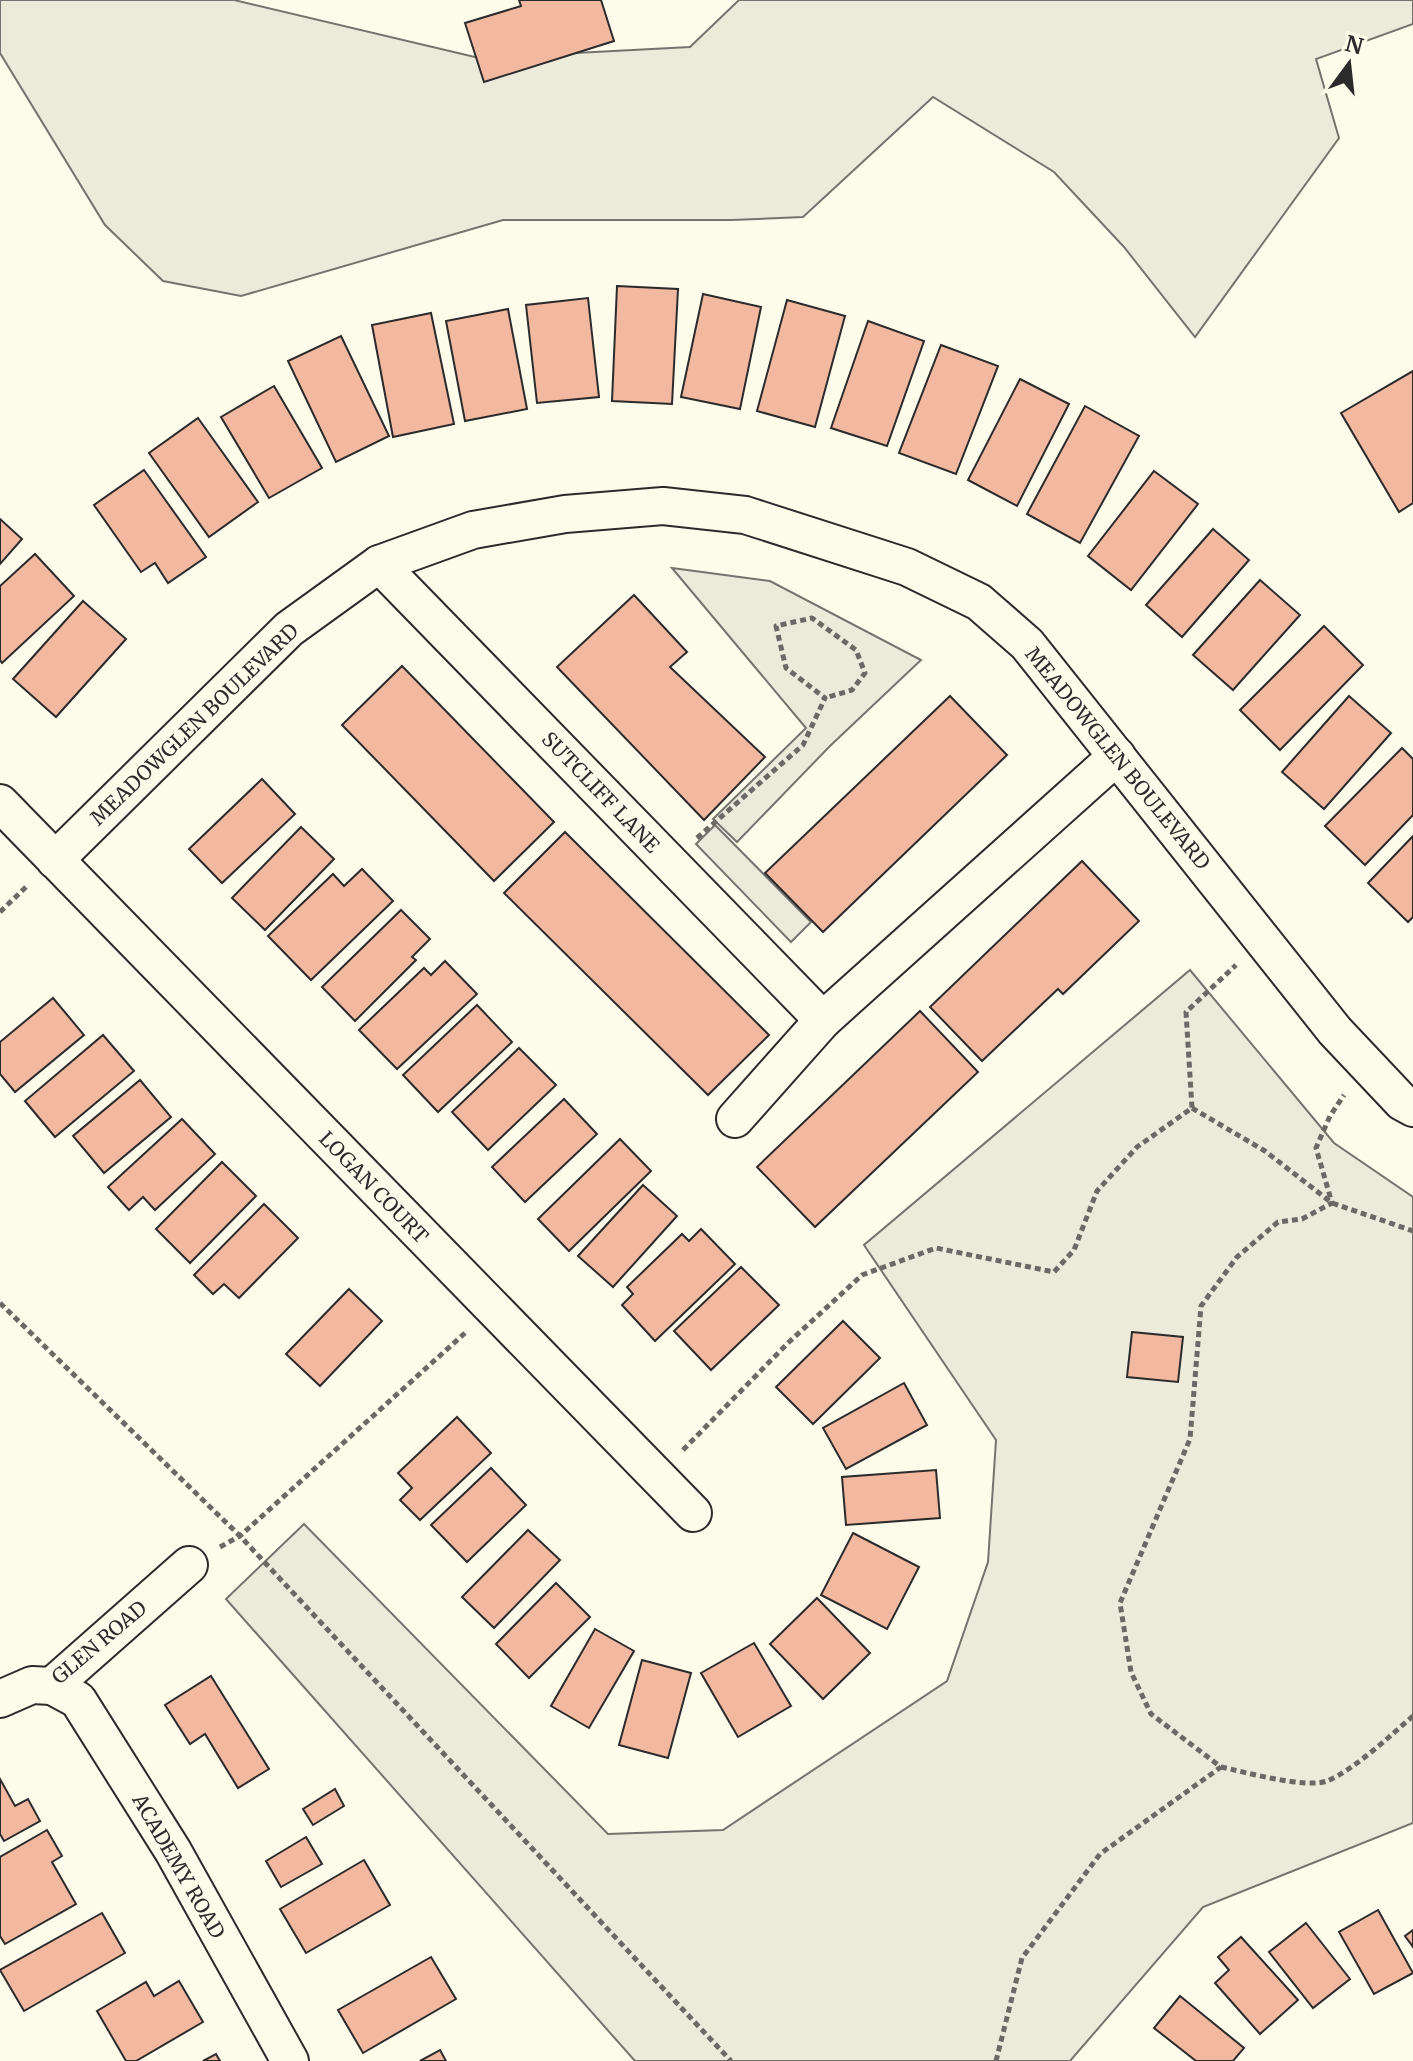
<svg xmlns="http://www.w3.org/2000/svg" width="1413" height="2061" viewBox="0 0 1413 2061" font-family="Merriweather,serif">
<style>
.green{fill:#ecebdb;stroke:#74746e;stroke-width:2}
.parking{fill:#eceadb;stroke:#74746e;stroke-width:2}
.building{fill:#f2b8a0;stroke:#2b2b2b;stroke-width:2}
.lines{fill:none;stroke-linecap:round;stroke-linejoin:round}
.minor-casing{stroke:#2b2b2b;stroke-width:40}
.path{stroke:#6a6964;stroke-width:5;stroke-dasharray:6 4;stroke-linecap:butt}
.minor{stroke:#fdfbea;stroke-width:36}
.labels{text-anchor:middle;dominant-baseline:central;stroke-width:6;stroke-linejoin:round;paint-order:stroke}
.street-label{font-size:20px;fill:#2b2b2b;stroke:#fdfbea}
</style>
<rect width="100%" height="100%" fill="#fdfbea"/>
<g class="green">
<path d="M0,0H234L479,58L690,47L739,0H1413V24L1316,59L1339,138L1195,337L1124,247L1054,172L933,97L803,217L732,220H503L241,296L163,281L105,225L0,53Z"/>
<path d="M672,568L770,581L921,660L830,746L737,842L713,819L806,728Z"/>
<path d="M1190,970L1334,1143L1413,1197V1823L1203,1907L1070,2061H635L226,1599L304,1524L608,1834L723,1830L947,1681L988,1562L996,1440L864,1245Z"/>
</g>
<path class="parking" d="M715,825L811,922L791,942L696,844Z"/>
<g class="building">
<path d="M519,0H601L614,41L484,82L465,23L521,6Z"/>
<path d="M617,286L678,289L672,404L612,401Z"/>
<path d="M703,294L761,307L740,409L681,397Z"/>
<path d="M588,298L599,397L537,403L526,305Z"/>
<path d="M787,300L845,316L815,427L757,411Z"/>
<path d="M508,309L527,409L465,421L446,321Z"/>
<path d="M431,313L454,424L393,437L372,325Z"/>
<path d="M868,321L924,341L887,446L831,428Z"/>
<path d="M341,336L389,436L336,462L288,361Z"/>
<path d="M941,345L998,366L956,474L899,453Z"/>
<path d="M1413,371V503L1399,512L1341,413Z"/>
<path d="M1020,379L1069,404L1017,506L968,480Z"/>
<path d="M274,386L322,468L269,498L221,417Z"/>
<path d="M1085,406L1139,436L1080,543L1027,514Z"/>
<path d="M198,418L258,502L209,537L149,453Z"/>
<path d="M144,470L206,557L168,583L155,563L141,572L94,505Z"/>
<path d="M1154,471L1198,504L1131,590L1088,556Z"/>
<path d="M0,519L22,539L0,564Z"/>
<path d="M1213,529L1249,560L1182,637L1146,605Z"/>
<path d="M35,554L74,596L2,663L0,660V586Z"/>
<path d="M1260,580L1300,615L1233,690L1193,655Z"/>
<path d="M634,595L687,652L670,667L765,757L704,820L557,667Z"/>
<path d="M83,601L126,639L56,717L13,679Z"/>
<path d="M1324,626L1363,665L1280,750L1240,710Z"/>
<path d="M402,666L554,822L494,881L342,725Z"/>
<path d="M950,696L1007,755L823,932L765,873Z"/>
<path d="M1349,696L1391,733L1324,809L1282,772Z"/>
<path d="M1402,748L1413,759V815L1365,865L1325,826Z"/>
<path d="M262,779L295,814L222,883L189,849Z"/>
<path d="M301,827L334,859L265,930L232,898Z"/>
<path d="M565,832L769,1035L708,1095L504,893Z"/>
<path d="M1413,836V917L1408,922L1368,883Z"/>
<path d="M1082,861L1139,921L1063,994L1058,989L982,1061L930,1007Z"/>
<path d="M362,869L393,901L311,980L268,936L333,874L344,886Z"/>
<path d="M401,910L430,939L412,957L416,960L355,1021L322,987Z"/>
<path d="M445,961L477,994L397,1069L359,1030L424,968L431,975Z"/>
<path d="M53,998L84,1035L15,1092L0,1074V1042Z"/>
<path d="M477,1005L512,1042L438,1112L403,1075Z"/>
<path d="M920,1011L978,1072L815,1227L757,1167Z"/>
<path d="M103,1035L134,1071L55,1137L25,1101Z"/>
<path d="M519,1048L556,1085L488,1150L452,1112Z"/>
<path d="M140,1080L171,1117L104,1173L73,1136Z"/>
<path d="M564,1099L597,1134L525,1202L492,1167Z"/>
<path d="M182,1119L215,1154L155,1210L143,1197L129,1210L108,1187Z"/>
<path d="M620,1139L651,1171L569,1251L538,1219Z"/>
<path d="M222,1162L256,1196L190,1263L156,1229Z"/>
<path d="M643,1185L677,1216L613,1287L578,1256Z"/>
<path d="M264,1204L298,1238L239,1298L224,1284L213,1294L194,1275Z"/>
<path d="M701,1229L735,1264L655,1341L622,1305L633,1294L627,1287L682,1234L689,1241Z"/>
<path d="M741,1267L779,1305L711,1370L674,1331Z"/>
<path d="M349,1289L382,1321L320,1386L286,1354Z"/>
<path d="M843,1321L880,1358L813,1424L776,1387Z"/>
<path d="M1132,1332L1183,1337L1178,1382L1127,1377Z"/>
<path d="M904,1383L927,1425L846,1469L823,1428Z"/>
<path d="M457,1417L491,1453L420,1520L400,1500L412,1488L398,1473Z"/>
<path d="M491,1468L526,1505L467,1562L431,1525Z"/>
<path d="M936,1470L940,1518L846,1525L842,1477Z"/>
<path d="M528,1530L560,1560L494,1628L462,1597Z"/>
<path d="M853,1533L919,1567L887,1629L821,1595Z"/>
<path d="M556,1583L590,1617L529,1678L496,1644Z"/>
<path d="M817,1598L870,1653L823,1699L770,1644Z"/>
<path d="M595,1629L634,1651L589,1728L551,1706Z"/>
<path d="M754,1643L791,1706L738,1737L701,1673Z"/>
<path d="M642,1660L691,1673L668,1758L619,1745Z"/>
<path d="M211,1676L269,1769L238,1788L205,1734L190,1744L165,1705Z"/>
<path d="M0,1779L15,1806L28,1799L40,1821L4,1841L0,1834Z"/>
<path d="M335,1789L344,1806L313,1825L303,1809Z"/>
<path d="M47,1830L62,1856L52,1862L76,1904L5,1944L0,1936V1857Z"/>
<path d="M306,1837L322,1864L281,1887L266,1861Z"/>
<path d="M364,1860L390,1905L306,1953L280,1909Z"/>
<path d="M1378,1910L1413,1973L1374,1994L1339,1932Z"/>
<path d="M102,1913L125,1953L24,2011L0,1970Z"/>
<path d="M1306,1923L1350,1979L1313,2008L1269,1952Z"/>
<path d="M1413,1930V1947L1405,1936Z"/>
<path d="M1241,1937L1298,2000L1260,2034L1215,1983L1229,1970L1218,1957Z"/>
<path d="M431,1957L456,1999L363,2053L338,2010Z"/>
<path d="M179,1981L203,2022L136,2061H126L97,2011L146,1982L154,1996Z"/>
<path d="M1180,1996L1244,2048L1233,2061H1196L1154,2028Z"/>
<path d="M440,2050L446,2061H420Z"/>
<path d="M216,2054L220,2061H203Z"/>
</g>
<g class="lines">
<g class="minor-casing">
<g id="minor">
<path d="M379,564L823,1020"/>
<path d="M0,803L693,1513"/>
<path d="M55,860L289,629L379,564L473,530L565,514L663,506L745,515L907,567L979,602L1027,644L1335,1031L1402,1102L1413,1108"/>
<path d="M735,1119L823,1020L1117,756"/>
<path d="M52,1686L78,1700L173,1851L290,2061"/>
<path d="M0,1699L32,1685L52,1686L189,1565"/>
</g>
</g>
<g class="path">
<path d="M697,838L803,745L825,698L786,668L776,626L812,618L856,650L865,673L852,690L825,698"/>
<path d="M0,912L28,885"/>
<path d="M1192,1108L1265,1151L1332,1203L1413,1231"/>
<path d="M0,1303L240,1536L731,2061"/>
<path d="M683,1450L789,1342L862,1275L936,1248L1054,1272L1074,1250L1097,1191L1137,1147L1192,1108L1186,1012L1236,965"/>
<path d="M220,1547L240,1536L465,1333"/>
<path d="M1221,1767C1245,1772 1305,1789 1327,1781C1354,1770 1391,1735 1413,1716"/>
<path d="M996,2061L1022,1958L1100,1854L1221,1767L1151,1714L1131,1672L1120,1603L1190,1439L1201,1306L1237,1257L1278,1222L1302,1219L1332,1203L1316,1148L1330,1116L1344,1095"/>
</g>
<use href="#minor" class="minor"/>
</g>
<g class="labels">
<g class="street-label">
<text transform="translate(194 724) rotate(-44)">MEADOWGLEN BOULEVARD</text>
<text transform="translate(1118 758) rotate(51)">MEADOWGLEN BOULEVARD</text>
<text transform="translate(601 792) rotate(46)">SUTCLIFF LANE</text>
<text transform="translate(374 1187) rotate(46)">LOGAN COURT</text>
<text transform="translate(99 1642) rotate(-40)">GLEN ROAD</text>
<text transform="translate(179 1866) rotate(60)">ACADEMY ROAD</text>
</g>
</g>
<g transform="translate(1349 64) rotate(15)" stroke="#fdfbea" stroke-width="6" paint-order="stroke">
<path d="M0-6L14 30L0 20L-14 30Z" fill="#2b2b2b"/>
<text y="-12" font-size="22" font-weight="bold" text-anchor="middle" fill="#2b2b2b">N</text>
</g>
</svg>
